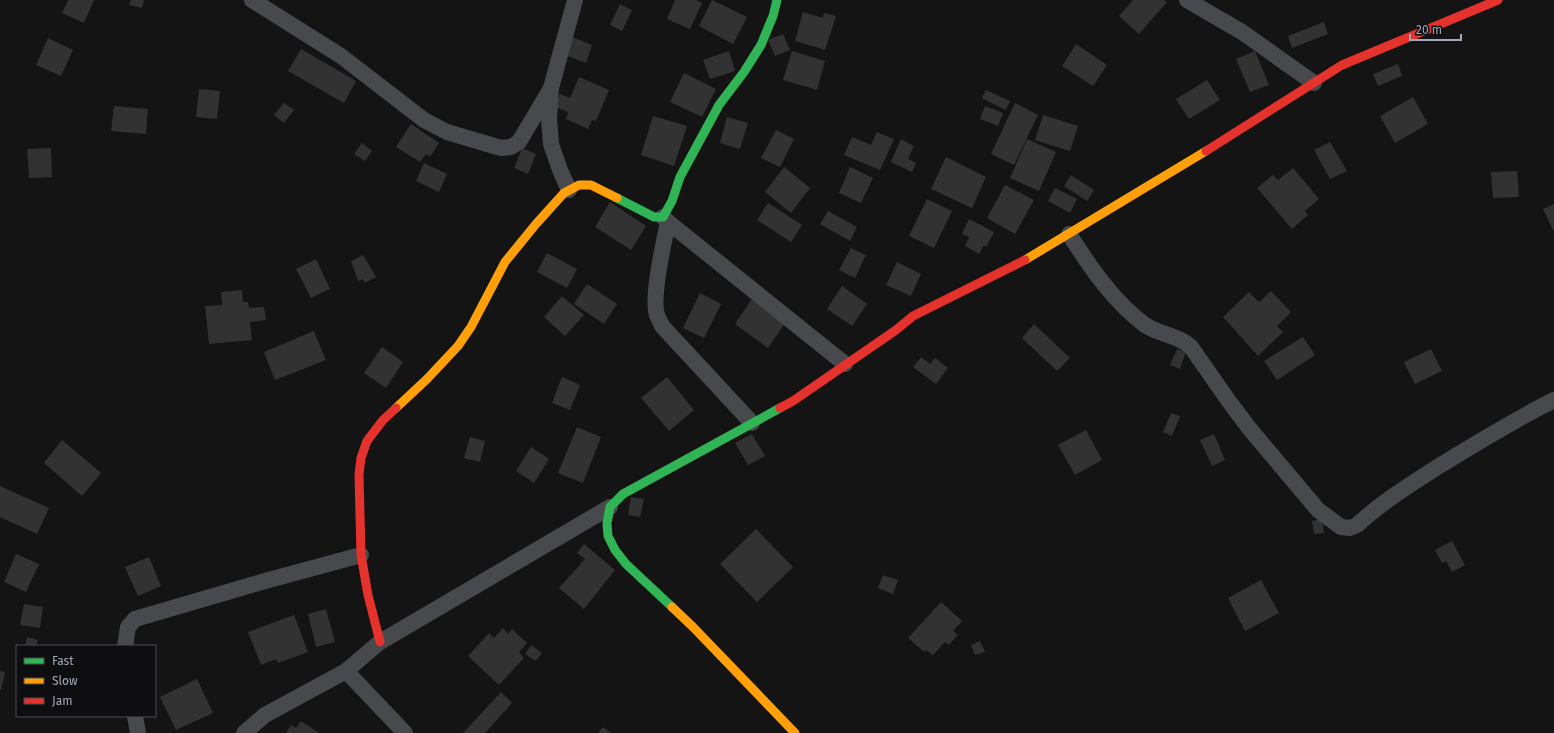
<svg xmlns="http://www.w3.org/2000/svg" width="1554" height="733" viewBox="0 0 1554 733" font-family="'Fira Sans',sans-serif">
<style>
.building{fill:#323233}
.lines{fill:none;stroke-linecap:round;stroke-linejoin:round}
.street{stroke:#48494d;stroke-width:16}
.fast{stroke:#30b455;stroke-width:9}
.slow{stroke:#ff9f0a;stroke-width:9}
.jam{stroke:#e5322d;stroke-width:9}
</style>
<rect width="100%" height="100%" fill="#141414"/>
<g class="building">
<path d="M68,0H94L84,23L62,13Z"/>
<path d="M131,0H144L142,8L129,5Z"/>
<path d="M675,0H696L702,3L690,29L667,19Z"/>
<path d="M712,0L747,17L733,44L699,26Z"/>
<path d="M1133,0H1164L1167,2L1139,34L1119,16Z"/>
<path d="M620,4L632,10L622,31L610,25Z"/>
<path d="M803,12L823,18L824,13L836,16L825,50L795,41Z"/>
<path d="M1324,22L1328,34L1292,48L1288,36Z"/>
<path d="M783,34L790,50L775,56L768,40Z"/>
<path d="M572,37L592,45L586,63L565,55Z"/>
<path d="M48,38L73,50L61,76L36,65Z"/>
<path d="M1076,44L1107,65L1093,86L1062,66Z"/>
<path d="M301,49L356,81L344,103L288,71Z"/>
<path d="M729,51L735,71L710,79L703,60Z"/>
<path d="M792,51L825,61L817,90L783,80Z"/>
<path d="M1255,51L1269,85L1250,92L1236,59Z"/>
<path d="M1398,64L1402,76L1378,86L1373,74Z"/>
<path d="M684,73L716,89L702,117L670,102Z"/>
<path d="M579,77L609,90L596,121L592,120L588,129L566,119L568,112L555,107L560,94L570,98Z"/>
<path d="M1207,80L1220,100L1189,119L1176,99Z"/>
<path d="M199,89L220,91L217,119L196,117Z"/>
<path d="M986,90L1010,101L1006,110L982,98Z"/>
<path d="M1413,97L1428,124L1395,143L1380,116Z"/>
<path d="M284,103L294,110L284,123L274,115Z"/>
<path d="M1015,103L1038,115L1014,165L991,154Z"/>
<path d="M114,106L148,109L146,134L111,131Z"/>
<path d="M985,106L1003,113L998,126L980,119Z"/>
<path d="M1043,115L1078,126L1070,151L1035,140Z"/>
<path d="M653,116L687,126L674,166L641,155Z"/>
<path d="M727,117L748,123L740,149L720,143Z"/>
<path d="M411,124L439,143L430,157L426,154L420,162L396,147Z"/>
<path d="M776,130L794,139L780,167L761,158Z"/>
<path d="M877,132L894,139L880,170L844,155L852,137L871,145Z"/>
<path d="M901,139L914,146L908,159L916,163L912,172L891,162Z"/>
<path d="M1027,139L1056,152L1039,191L1010,178Z"/>
<path d="M1330,142L1347,171L1330,179L1314,150Z"/>
<path d="M362,143L372,151L365,161L354,154Z"/>
<path d="M51,148L52,177L29,178L27,149Z"/>
<path d="M522,148L536,154L528,174L514,168Z"/>
<path d="M946,157L986,177L972,208L931,189Z"/>
<path d="M424,163L447,174L439,192L416,181Z"/>
<path d="M784,167L810,188L791,213L765,192Z"/>
<path d="M850,167L873,178L861,203L839,193Z"/>
<path d="M1293,168L1319,199L1305,211L1308,215L1292,229L1257,188L1273,175L1278,180Z"/>
<path d="M1517,171L1519,197L1493,198L1491,172Z"/>
<path d="M1071,175L1094,190L1087,201L1064,186Z"/>
<path d="M1005,185L1034,200L1015,234L987,218Z"/>
<path d="M1055,188L1077,199L1070,213L1048,201Z"/>
<path d="M927,199L952,211L934,248L909,236Z"/>
<path d="M610,202L646,226L631,250L595,227Z"/>
<path d="M768,203L802,225L791,242L757,220Z"/>
<path d="M1554,204V232L1543,209Z"/>
<path d="M828,211L857,227L850,241L820,224Z"/>
<path d="M969,219L994,232L986,247L984,245L979,254L965,246L969,237L962,234Z"/>
<path d="M851,248L866,255L855,278L839,270Z"/>
<path d="M547,253L577,269L567,288L537,272Z"/>
<path d="M363,255L376,277L365,283L363,279L358,281L351,261Z"/>
<path d="M316,259L330,289L311,298L296,269Z"/>
<path d="M897,262L921,274L911,296L886,285Z"/>
<path d="M587,284L617,304L604,324L574,304Z"/>
<path d="M842,286L867,304L852,326L827,309Z"/>
<path d="M242,290L243,302H248L249,308L264,307L266,320L250,322L252,340L209,344L205,306L222,305L221,292Z"/>
<path d="M1271,291L1291,312L1277,326L1283,332L1258,356L1223,317L1249,292L1259,302Z"/>
<path d="M700,293L721,304L704,338L683,328Z"/>
<path d="M562,296L584,315L565,336L544,317Z"/>
<path d="M752,299L785,323L768,348L735,324Z"/>
<path d="M1034,324L1070,358L1057,371L1022,338Z"/>
<path d="M314,331L326,360L275,380L264,352Z"/>
<path d="M1303,337L1315,355L1277,380L1264,361Z"/>
<path d="M382,347L403,362L386,388L364,373Z"/>
<path d="M1177,349L1186,352L1180,369L1170,365Z"/>
<path d="M1431,349L1442,371L1415,384L1404,362Z"/>
<path d="M921,357L930,364L935,358L948,368L936,384L913,367Z"/>
<path d="M562,377L580,385L570,410L552,403Z"/>
<path d="M667,377L694,410L669,431L641,398Z"/>
<path d="M1171,413L1180,416L1172,436L1163,432Z"/>
<path d="M577,427L601,437L583,483L558,473Z"/>
<path d="M1086,430L1102,460L1075,475L1058,445Z"/>
<path d="M752,434L765,456L748,465L735,443Z"/>
<path d="M1214,434L1225,460L1212,466L1200,440Z"/>
<path d="M470,437L485,441L480,462L464,458Z"/>
<path d="M62,440L101,473L82,496L44,463Z"/>
<path d="M531,447L549,459L534,483L516,471Z"/>
<path d="M0,486L49,508L37,534L0,517Z"/>
<path d="M631,497L644,499L640,517L628,515Z"/>
<path d="M1322,519L1324,533L1314,534L1312,521Z"/>
<path d="M756,529L793,567L757,602L720,564Z"/>
<path d="M1452,541L1465,565L1452,572L1446,561L1442,563L1435,550Z"/>
<path d="M584,544L615,570L584,609L559,588L585,559L577,553Z"/>
<path d="M16,554L39,564L26,592L4,582Z"/>
<path d="M149,557L161,586L138,596L125,567Z"/>
<path d="M883,575L898,580L893,594L878,588Z"/>
<path d="M1261,580L1279,613L1245,631L1228,598Z"/>
<path d="M941,602L962,621L953,631L958,635L949,645L945,642L933,655L926,650L924,652L908,638Z"/>
<path d="M24,604L43,607L40,628L20,625Z"/>
<path d="M326,609L335,642L316,647L308,614Z"/>
<path d="M294,615L308,652L278,663L276,659L261,665L248,632Z"/>
<path d="M503,628L508,634L512,629L527,643L519,652L524,658L499,685L468,656L489,633L494,638Z"/>
<path d="M27,637L38,640L36,646H25Z"/>
<path d="M980,641L985,652L975,655L971,645Z"/>
<path d="M531,645L542,653L536,661L525,654Z"/>
<path d="M0,671L5,672L1,690H0Z"/>
<path d="M197,679L213,713L176,730L160,697Z"/>
<path d="M501,692L512,703L485,733H463Z"/>
<path d="M301,721L319,733H286L291,725L296,728Z"/>
<path d="M603,727L611,733H598Z"/>
</g>
<g class="lines">
<g class="street">
<path d="M252,0L341,56L424,120L447,132L501,148L511,147L519,142L551,88"/>
<path d="M1187,0L1242,32L1314,83"/>
<path d="M569,190L560,170L551,144L549,118L551,88L575,0"/>
<path d="M663,217L668,222C664,242 651,297 657,315C658,319 661,322 662,326L752,423"/>
<path d="M668,222L845,364"/>
<path d="M1069,234C1090,267 1113,301 1145,325C1160,335 1179,335 1191,347L1228,400L1249,428L1318,510L1341,527L1350,528L1357,525C1382,502 1411,484 1439,466C1477,443 1514,420 1554,400"/>
<path d="M125,646L128,627L135,619L265,581L361,555"/>
<path d="M346,671L405,733"/>
<path d="M135,716L138,733"/>
<path d="M244,733L265,715L346,671L380,642L610,507"/>
</g>
<g class="fast">
<path d="M617,198L654,217H663L672,201L680,177L719,105L744,72L761,45L773,16L777,0"/>
<path d="M672,607L626,564L615,550L608,536L607,523L610,507L623,494L780,408"/>
</g>
<g class="slow">
<path d="M1025,260L1206,151"/>
<path d="M396,408L427,379L458,346L471,327L505,262L536,224L564,193L579,185H591L617,198"/>
<path d="M672,607L693,627L795,733"/>
</g>
<g class="jam">
<path d="M1206,151L1342,65L1498,0"/>
<path d="M780,408L793,401L896,330L913,316L1025,260"/>
<path d="M380,642L368,595L361,555L359,474L361,458L367,441L383,420L396,408"/>
</g>
</g>
<rect x="16" y="645" width="140" height="72" fill="#0e0e10" stroke="#4a4c52"/>
<rect x="24" y="658" width="20" height="6" fill="#30b455" stroke="#4a4c52"/>
<text x="52" y="665" font-size="12" fill="#a4a8b6">Fast</text>
<rect x="24" y="678" width="20" height="6" fill="#ff9f0a" stroke="#4a4c52"/>
<text x="52" y="685" font-size="12" fill="#a4a8b6">Slow</text>
<rect x="24" y="698" width="20" height="6" fill="#e5322d" stroke="#4a4c52"/>
<text x="52" y="705" font-size="12" fill="#a4a8b6">Jam</text>
<path d="M1410 34v6h51v-6" fill="none" stroke="#a4a8b6" stroke-width="2"/>
<text x="1416" y="34" font-size="12" fill="#a4a8b6" stroke="#0e0e10" stroke-width="3" paint-order="stroke">20 m</text>
</svg>
